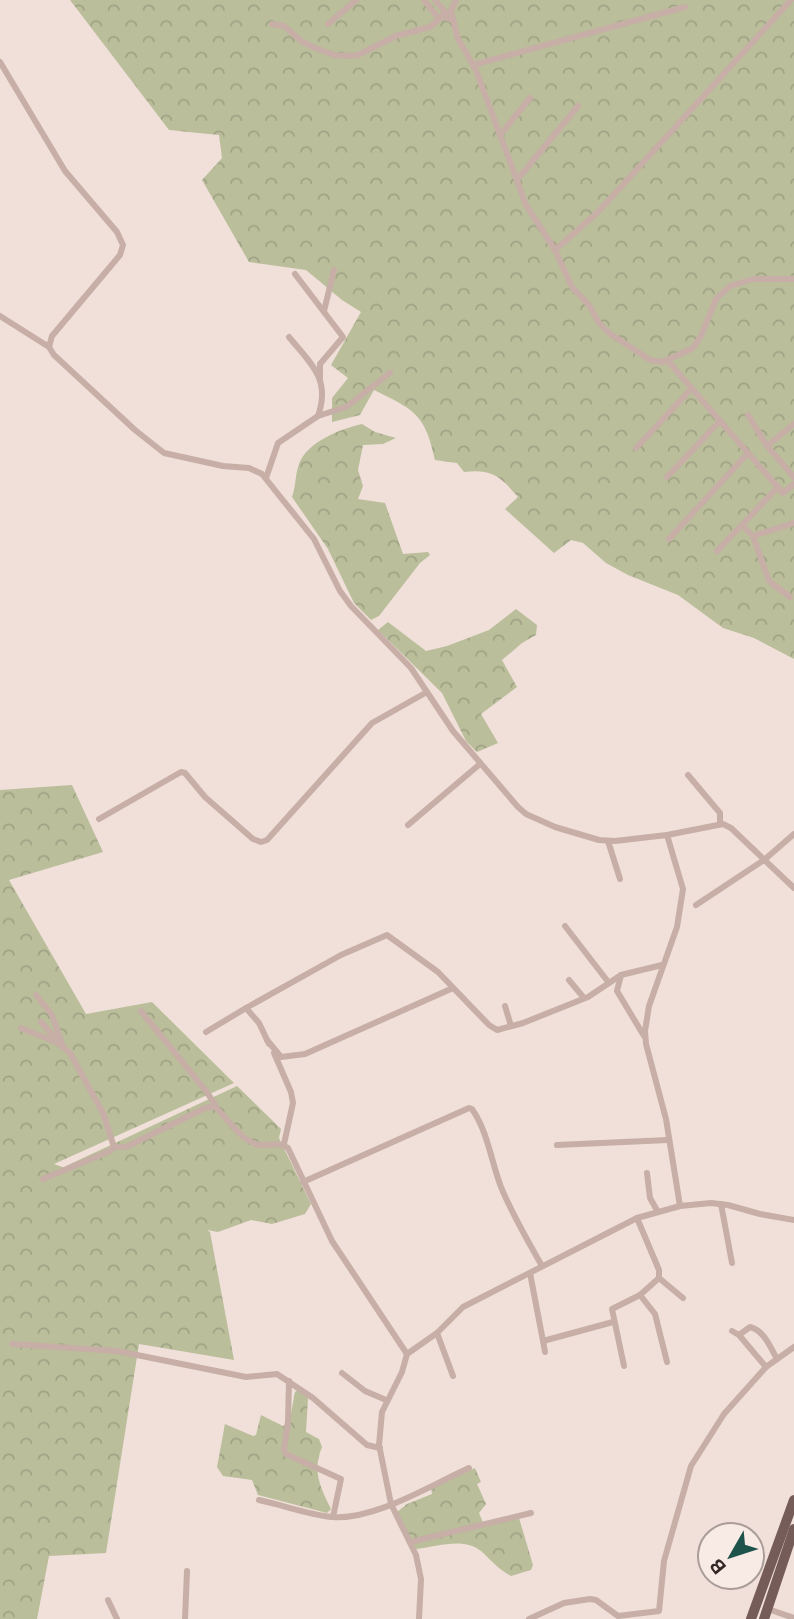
<svg xmlns="http://www.w3.org/2000/svg" width="794" height="1619" viewBox="0 0 794 1619" font-family="'Public Sans',sans-serif">
<style>
.forest{fill:url(#forest-crowns)}
.lines{fill:none;stroke-linecap:round;stroke-linejoin:round}
.minor{stroke:#c7aea6;stroke-width:6}
.primary{stroke:#755c58;stroke-width:10}
</style>
<defs>
<pattern id="forest-crowns" width="20" height="18" patternUnits="userSpaceOnUse" patternTransform="scale(1.75)"><rect width="20" height="18" fill="#babe9a"/><path d="M2 6a3 3 0 1 1 6 0M12 15a3 3 0 1 1 6 0" fill="none" stroke="#a0a385"/></pattern>
</defs>
<rect width="100%" height="100%" fill="#f0e0d9"/>
<g class="forest">
<path d="M70,0H794V659L754,638L723,628L678,595L628,575L606,563L583,543L571,540L554,553L505,509L518,497C500,476 492,469 464,472L457,463L435,460C425,413 414,410 374,390L360,415L332,422V398L348,378L331,365L361,312L342,300L306,270L249,262L202,180L222,158L219,135L169,130Z"/>
<path d="M362,424L375,432L396,438L383,444L363,445L358,470L363,486L358,499L385,503L403,554L428,552L430,555L420,563L379,616L371,620L354,603L328,549L292,497C296,486 295,475 299,464C307,442 340,429 362,424Z"/>
<path d="M516,609L537,625L536,635L522,643L502,660L517,687L481,714L498,743L477,752L466,741L442,693L378,630L388,622L426,651L447,646L489,630Z"/>
<path d="M72,785L103,852L9,880L86,1014L152,1002L234,1083L54,1164L65,1168L66,1166L237,1086L281,1129L279,1138L311,1204L305,1214L272,1224L251,1220L218,1232L207,1230L210,1232L234,1360L139,1344L106,1553L49,1556L37,1619H0V790Z"/>
<path d="M298,1390L308,1398L306,1432L319,1439L322,1447C312,1471 320,1487 331,1509L327,1513L258,1495L252,1480L223,1476L217,1467L225,1424L253,1436L256,1435L261,1415L283,1426L289,1424L295,1392Z"/>
<path d="M475,1468L481,1482L477,1484L486,1504L479,1513L484,1525L519,1518L533,1565L531,1570L511,1576C499,1570 491,1560 481,1551C465,1537 437,1546 417,1549L414,1548L397,1512L407,1504L432,1494L431,1488Z"/>
</g>
<g class="lines">
<g class="minor">
<path d="M424,0L438,18L441,16"/>
<path d="M456,0L451,11L458,39L476,70L526,205L555,250L572,287L589,305L599,323L609,333L650,360L663,362L693,348L701,336L716,299L730,286L753,279H794"/>
<path d="M272,24L284,26L301,41L313,47L334,55L349,56L358,55L396,36L430,27L443,16L452,20L435,0"/>
<path d="M328,24L356,0"/>
<path d="M0,62L65,171L117,232L123,245L120,255L52,336L49,347L54,355L135,430L164,453L223,466L249,468L262,474L314,539L340,591L351,606L411,668L453,731L518,807L526,814L555,827L599,840L615,841L667,835L723,824L731,828L794,888"/>
<path d="M473,65L685,7"/>
<path d="M500,135L530,98"/>
<path d="M517,180L578,106"/>
<path d="M555,250L598,212L791,0"/>
<path d="M295,274L343,337L320,364V378"/>
<path d="M324,311L334,270"/>
<path d="M0,316L49,347"/>
<path d="M289,337C311,364 331,379 318,416"/>
<path d="M667,360L783,493L794,484"/>
<path d="M748,415L767,446L794,477"/>
<path d="M767,446L794,424"/>
<path d="M636,448L692,388"/>
<path d="M667,477L720,421"/>
<path d="M266,478L278,443L318,416L346,407L390,373"/>
<path d="M742,525L753,536L794,523"/>
<path d="M753,536L769,581L790,597"/>
<path d="M669,539L748,453"/>
<path d="M717,551L778,487"/>
<path d="M688,775L720,813V824"/>
<path d="M99,819L181,772L185,773L205,797L253,839L261,842L267,840L372,723L427,692"/>
<path d="M408,825L480,764"/>
<path d="M667,835L683,889L677,927L649,1006L645,1031L646,1044L666,1119L680,1206"/>
<path d="M608,841L620,879"/>
<path d="M696,905L764,860L794,834"/>
<path d="M565,926L609,983"/>
<path d="M621,975L617,991L644,1036"/>
<path d="M569,980L584,998"/>
<path d="M36,995L52,1015L63,1047L41,1022"/>
<path d="M505,1006L511,1026"/>
<path d="M246,1008L341,955L387,935L438,972L489,1025L497,1030L523,1023L588,997L621,975L662,965"/>
<path d="M141,1011L206,1091L216,1106"/>
<path d="M21,1028L56,1042L70,1053L103,1113L114,1147H126L205,1108L214,1106C227,1117 239,1139 256,1144C267,1148 277,1140 288,1148L332,1241L407,1354"/>
<path d="M206,1032L246,1008L259,1023L269,1044"/>
<path d="M267,1040L281,1057L305,1054L453,988"/>
<path d="M274,1053L291,1092L293,1103L284,1144"/>
<path d="M557,1145L668,1140"/>
<path d="M647,1173L650,1198L658,1212"/>
<path d="M43,1179L110,1151L114,1147"/>
<path d="M303,1182L469,1108L472,1109C488,1132 491,1161 501,1187C512,1214 527,1240 542,1266"/>
<path d="M721,1204L732,1263"/>
<path d="M530,1273L543,1341L613,1322"/>
<path d="M659,1278L683,1298"/>
<path d="M640,1295L655,1314L667,1362"/>
<path d="M732,1331L739,1335L766,1367"/>
<path d="M437,1333L453,1376"/>
<path d="M739,1335L750,1327C765,1331 770,1347 777,1359"/>
<path d="M543,1341L545,1352"/>
<path d="M12,1344L117,1351L246,1377L277,1374L313,1398L367,1445L380,1448"/>
<path d="M624,1366L612,1309L640,1295L659,1278V1270L637,1218"/>
<path d="M342,1373L365,1391L386,1400"/>
<path d="M289,1381L288,1421L284,1450L286,1454L341,1479L333,1517"/>
<path d="M259,1500C283,1505 309,1515 333,1517C375,1520 431,1485 469,1468"/>
<path d="M410,1542L531,1513"/>
<path d="M108,1600L117,1619"/>
<path d="M768,1609L794,1618"/>
<path d="M185,1619L187,1571"/>
<path d="M419,1619L421,1579L416,1555L391,1504L379,1445L382,1412L402,1372L407,1354L437,1333L463,1307L637,1218L680,1206L711,1203L728,1205L760,1214L794,1220"/>
<path d="M529,1619L564,1603L590,1599L596,1600L618,1616L659,1611L664,1561L691,1466L724,1414L766,1367L794,1347"/>
</g>
<g class="primary">
<path d="M751,1619L794,1500"/>
<path d="M764,1619L794,1529"/>
</g>
</g>
<g transform="translate(731 1556) rotate(231)"><circle r="33" fill="#f8ebe5" stroke="#aa9d99" stroke-width="2"/>
<path d="M0-5L12 26L0 18L-12 26Z" fill="#1e534b"/>
<text y="-10" font-size="19" font-weight="bold" text-anchor="middle" fill="#342827">B</text>
</g>
</svg>
